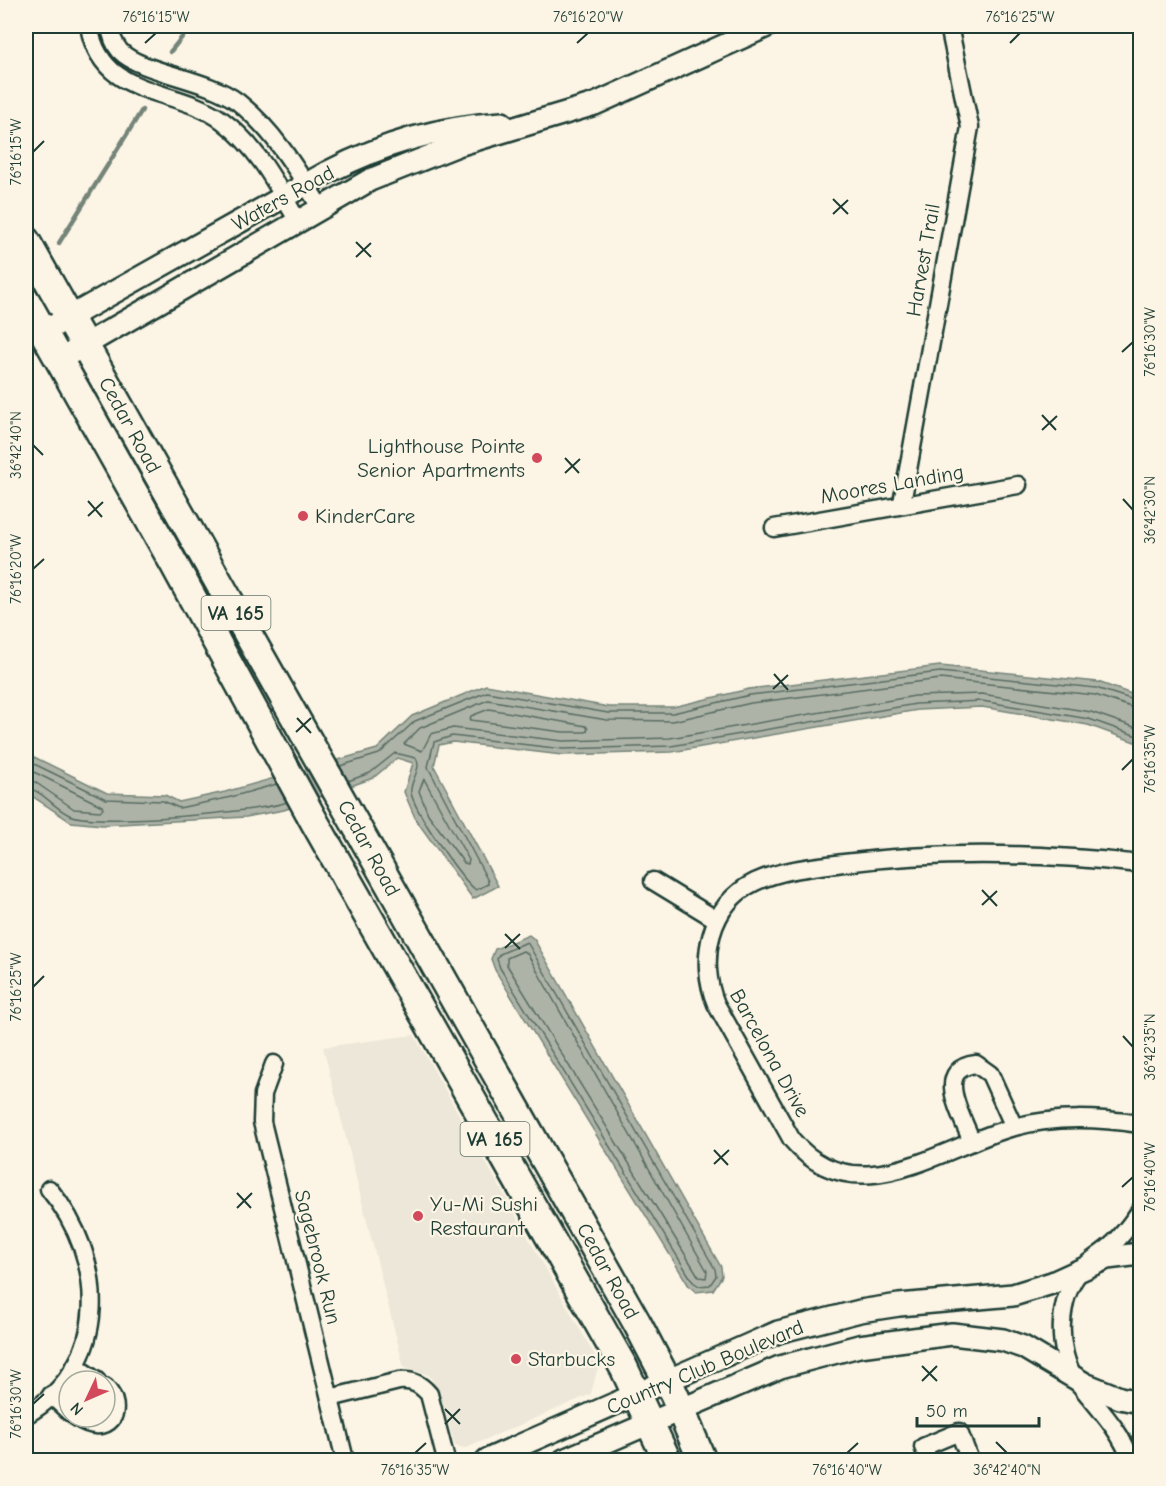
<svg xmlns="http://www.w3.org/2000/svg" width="1166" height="1486" viewBox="0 0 1166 1486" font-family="'Comic Neue',sans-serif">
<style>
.built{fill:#ece7d8}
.water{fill:#aeb3a7;stroke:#758479;stroke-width:1.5}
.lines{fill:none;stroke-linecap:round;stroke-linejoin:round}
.shore{stroke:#586c62;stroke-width:1.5}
.stream{stroke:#758479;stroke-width:4.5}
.minor-casing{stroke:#1f3d34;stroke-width:21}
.tertiary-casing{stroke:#1f3d34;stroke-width:26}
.primary-casing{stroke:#1f3d34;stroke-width:32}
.minor{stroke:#fcf5e5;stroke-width:16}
.tertiary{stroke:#fcf5e5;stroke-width:21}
.primary{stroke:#fcf5e5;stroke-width:27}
.ticks{fill:none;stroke:#1f3d34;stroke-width:2}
.poi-dot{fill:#d1495b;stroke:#fcf5e5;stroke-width:2}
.labels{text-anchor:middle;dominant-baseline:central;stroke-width:4.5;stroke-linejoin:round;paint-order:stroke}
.shield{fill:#fcf5e5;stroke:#617469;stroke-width:1.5}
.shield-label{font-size:20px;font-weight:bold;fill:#1f3d34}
.street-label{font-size:21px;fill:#1f3d34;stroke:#fcf5e5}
.poi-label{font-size:21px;fill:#1f3d34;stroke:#fcf5e5;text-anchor:start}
.neatline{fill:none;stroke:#1f3d34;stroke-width:2}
.ticks-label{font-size:15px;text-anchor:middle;fill:#1f3d34}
</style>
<rect width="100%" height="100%" fill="#fcf5e5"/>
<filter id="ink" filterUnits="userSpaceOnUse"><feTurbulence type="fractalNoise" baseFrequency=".0167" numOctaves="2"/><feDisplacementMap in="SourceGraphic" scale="12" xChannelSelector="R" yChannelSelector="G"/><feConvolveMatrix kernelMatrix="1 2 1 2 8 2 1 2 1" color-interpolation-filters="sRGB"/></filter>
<g filter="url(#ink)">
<path class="built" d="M414,1035L599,1363L591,1394L466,1448L455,1446L440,1394L429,1375L404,1368L323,1047Z"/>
<g class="water">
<path d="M940,666L1098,682L1140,697V744L1088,725L982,707L918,710L672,752L562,755L453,742L439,745L434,766L498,886L473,899L416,820L404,792L413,763L397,758L373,778L284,810L246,817L102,825L71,822L26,792V753L107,793L165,795L179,802L225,792L377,749L412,716L486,685L609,707H673L749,689Z"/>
<path d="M529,935L534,939L721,1267L722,1276L713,1290L696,1292L689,1286L495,970L491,959L495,949Z"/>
</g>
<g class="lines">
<g class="shore">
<path d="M489,709L586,726L588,729L586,732H563L470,720L471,716Z"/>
<path d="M1140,710L1095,695L940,679L751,703L673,721L607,720L488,700L420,728L404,744L422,751L431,734L453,728L563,741L670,738L915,696L982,694L1091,712L1140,729"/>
<path d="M26,760L106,799L163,801L179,808L227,798L277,784"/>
<path d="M340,766L379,754L415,721L487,692L608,713H673L750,695L940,672L1096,688L1140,702"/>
<path d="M26,768L102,806L103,809L100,811L74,809L35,782L26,780"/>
<path d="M424,779L469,860L468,864L464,863L428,814L419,791Z"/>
<path d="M348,781L370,773L395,753L416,758C423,769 409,781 411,793C415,812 461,879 476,890L488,884V881L428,767L434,742L452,736L563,749L671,746L916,704L982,701L1089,719L1140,737"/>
<path d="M26,788C43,790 56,811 72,816C100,825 257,813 287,802"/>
<path d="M527,942L715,1269L716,1276L710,1285L699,1286L693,1282L500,968L497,959L500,954Z"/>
<path d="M523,951L527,953L707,1271L706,1278L699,1277L507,965V958Z"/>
</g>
<g class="stream">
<path d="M170,52L191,26"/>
<path d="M59,243L142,110"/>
</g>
<g class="minor-casing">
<g id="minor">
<path d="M89,26C102,101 175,85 223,121C258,148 276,183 297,220"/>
<path d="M110,26C111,35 114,44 120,51C141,73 207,78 238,102C274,131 296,168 320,207"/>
<path d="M902,503L970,127L949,26"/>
<path d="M774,528L1018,485"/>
<path d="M1140,864C1042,853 942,851 844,863C814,867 783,869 755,882C709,904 698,961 716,1004L792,1140C856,1216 941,1146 1014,1127C1056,1116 1098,1118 1140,1124"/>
<path d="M653,881L717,920"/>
<path d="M274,1064L263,1094L262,1122L345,1460"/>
<path d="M972,1142C963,1117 932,1069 976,1064L990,1074L1014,1127"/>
<path d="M75,1366L97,1381"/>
<path d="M51,1395L69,1412"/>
<path d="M330,1398L399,1381C413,1380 420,1384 429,1394L446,1460"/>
<path d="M26,1415C112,1365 107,1259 49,1189"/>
<path d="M76,1417C108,1440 128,1410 105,1387"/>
<path d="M929,1460L923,1447L959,1432L970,1460"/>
<path d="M1131,1460C1120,1429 1097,1407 1077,1381C1055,1352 1057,1296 1082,1269C1091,1259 1104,1253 1114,1243C1124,1234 1132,1222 1140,1211"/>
</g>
</g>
<g class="tertiary-casing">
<g id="tertiary">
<path d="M43,332L328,172C385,143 439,127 502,123"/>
<path d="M59,360L370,180L458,145L595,104L767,26"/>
<path d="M487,1460L778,1332L860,1311L899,1305L1013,1295L1052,1283L1107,1258L1140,1254"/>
<path d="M564,1460L780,1367L859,1346L952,1334L1003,1340L1023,1347L1085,1384L1120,1398L1140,1402"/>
</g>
</g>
<g class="primary-casing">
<g id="primary">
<path d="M26,241L637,1323L674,1394L702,1460"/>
<path d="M26,301L174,564L314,821L624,1368L667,1460"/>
</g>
</g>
<use href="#minor" class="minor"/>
<use href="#tertiary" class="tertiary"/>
<use href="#primary" class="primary"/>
</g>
</g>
<path class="ticks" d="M145,43L156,33M577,43L588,33M1010,43L1020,33M33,152L44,141M833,199L848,214M833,214L848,200M356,242L371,257M356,257L371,243M1122,352L1133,342M1042,415L1056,430M1042,430L1057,416M33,445L43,455M565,458L579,473M565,473L580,459M1123,499L1133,510M88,501L102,517M88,516L103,502M33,569L44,559M774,674L788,690M773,689L788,675M297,718L311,733M296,732L311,718M1122,770L1133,759M982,890L997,906M982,905L997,891M505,934L520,949M505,948L520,934M33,987L44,976M1123,1036L1133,1047M714,1150L728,1165M714,1164L729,1150M1122,1187L1133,1177M237,1193L251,1208M237,1208L252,1193M922,1366L937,1381M922,1381L937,1366M33,1404L44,1394M445,1409L460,1424M445,1424L460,1409M996,1442L1007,1453M415,1453L426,1443M847,1453L858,1443"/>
<g class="poi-dot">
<circle cx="537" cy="458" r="6"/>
<circle cx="303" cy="516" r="6"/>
<circle cx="418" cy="1216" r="6"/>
<circle cx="516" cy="1359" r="6"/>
</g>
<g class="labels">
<g class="shield">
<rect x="201.5" y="596" width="69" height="34" rx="4.5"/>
<rect x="460.5" y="1122" width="69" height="34" rx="4.5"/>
</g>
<g class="shield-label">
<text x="236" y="613">VA 165</text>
<text x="495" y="1139">VA 165</text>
</g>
<g class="street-label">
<text transform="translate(283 198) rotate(-29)">Waters Road</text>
<text transform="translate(923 260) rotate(-80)">Harvest Trail</text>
<text transform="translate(130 425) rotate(61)">Cedar Road</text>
<text transform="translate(892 484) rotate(-10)">Moores Landing</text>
<text transform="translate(369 848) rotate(61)">Cedar Road</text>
<text transform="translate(770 1053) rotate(61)">Barcelona Drive</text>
<text transform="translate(318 1257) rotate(76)">Sagebrook Run</text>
<text transform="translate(608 1271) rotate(61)">Cedar Road</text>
<text transform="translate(705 1367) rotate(-23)">Country Club Boulevard</text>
</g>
<g class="poi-label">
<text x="525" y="446" text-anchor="end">Lighthouse Pointe<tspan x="525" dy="24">Senior Apartments</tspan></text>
<text x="315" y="516">KinderCare</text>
<text x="430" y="1204">Yu-Mi Sushi<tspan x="430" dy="24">Restaurant</tspan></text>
<text x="528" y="1359">Starbucks</text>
</g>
</g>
<rect width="1166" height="1486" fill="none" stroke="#fcf5e5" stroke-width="66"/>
<g transform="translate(87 1399) rotate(226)"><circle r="28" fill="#fcf5e5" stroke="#a4ab9e" stroke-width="1.5"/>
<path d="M0-4.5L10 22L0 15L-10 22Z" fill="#d1495b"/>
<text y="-9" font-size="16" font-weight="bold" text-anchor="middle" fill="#1f3d34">N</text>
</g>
<path d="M917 1417v9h122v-9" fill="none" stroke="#1f3d34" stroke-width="3"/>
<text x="926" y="1417" font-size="18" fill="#1f3d34" stroke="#fcf5e5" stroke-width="4.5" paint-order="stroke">50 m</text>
<rect x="33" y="33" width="1100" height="1420" class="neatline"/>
<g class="ticks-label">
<text x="156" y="22">76°16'15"W</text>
<text x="588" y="22">76°16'20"W</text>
<text x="1020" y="22">76°16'25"W</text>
<text transform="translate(16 152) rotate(-90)" y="5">76°16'15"W</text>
<text transform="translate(1150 342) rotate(-90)" y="5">76°16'30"W</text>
<text transform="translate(16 445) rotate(-90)" y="5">36°42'40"N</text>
<text transform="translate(1150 510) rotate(-90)" y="5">36°42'30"N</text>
<text transform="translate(16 569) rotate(-90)" y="5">76°16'20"W</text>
<text transform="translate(1150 759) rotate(-90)" y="5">76°16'35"W</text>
<text transform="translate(16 987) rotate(-90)" y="5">76°16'25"W</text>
<text transform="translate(1150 1047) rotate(-90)" y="5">36°42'35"N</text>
<text transform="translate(1150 1177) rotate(-90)" y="5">76°16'40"W</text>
<text transform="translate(16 1404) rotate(-90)" y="5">76°16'30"W</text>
<text x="415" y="1475">76°16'35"W</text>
<text x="847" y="1475">76°16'40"W</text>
<text x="1007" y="1475">36°42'40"N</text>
</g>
</svg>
